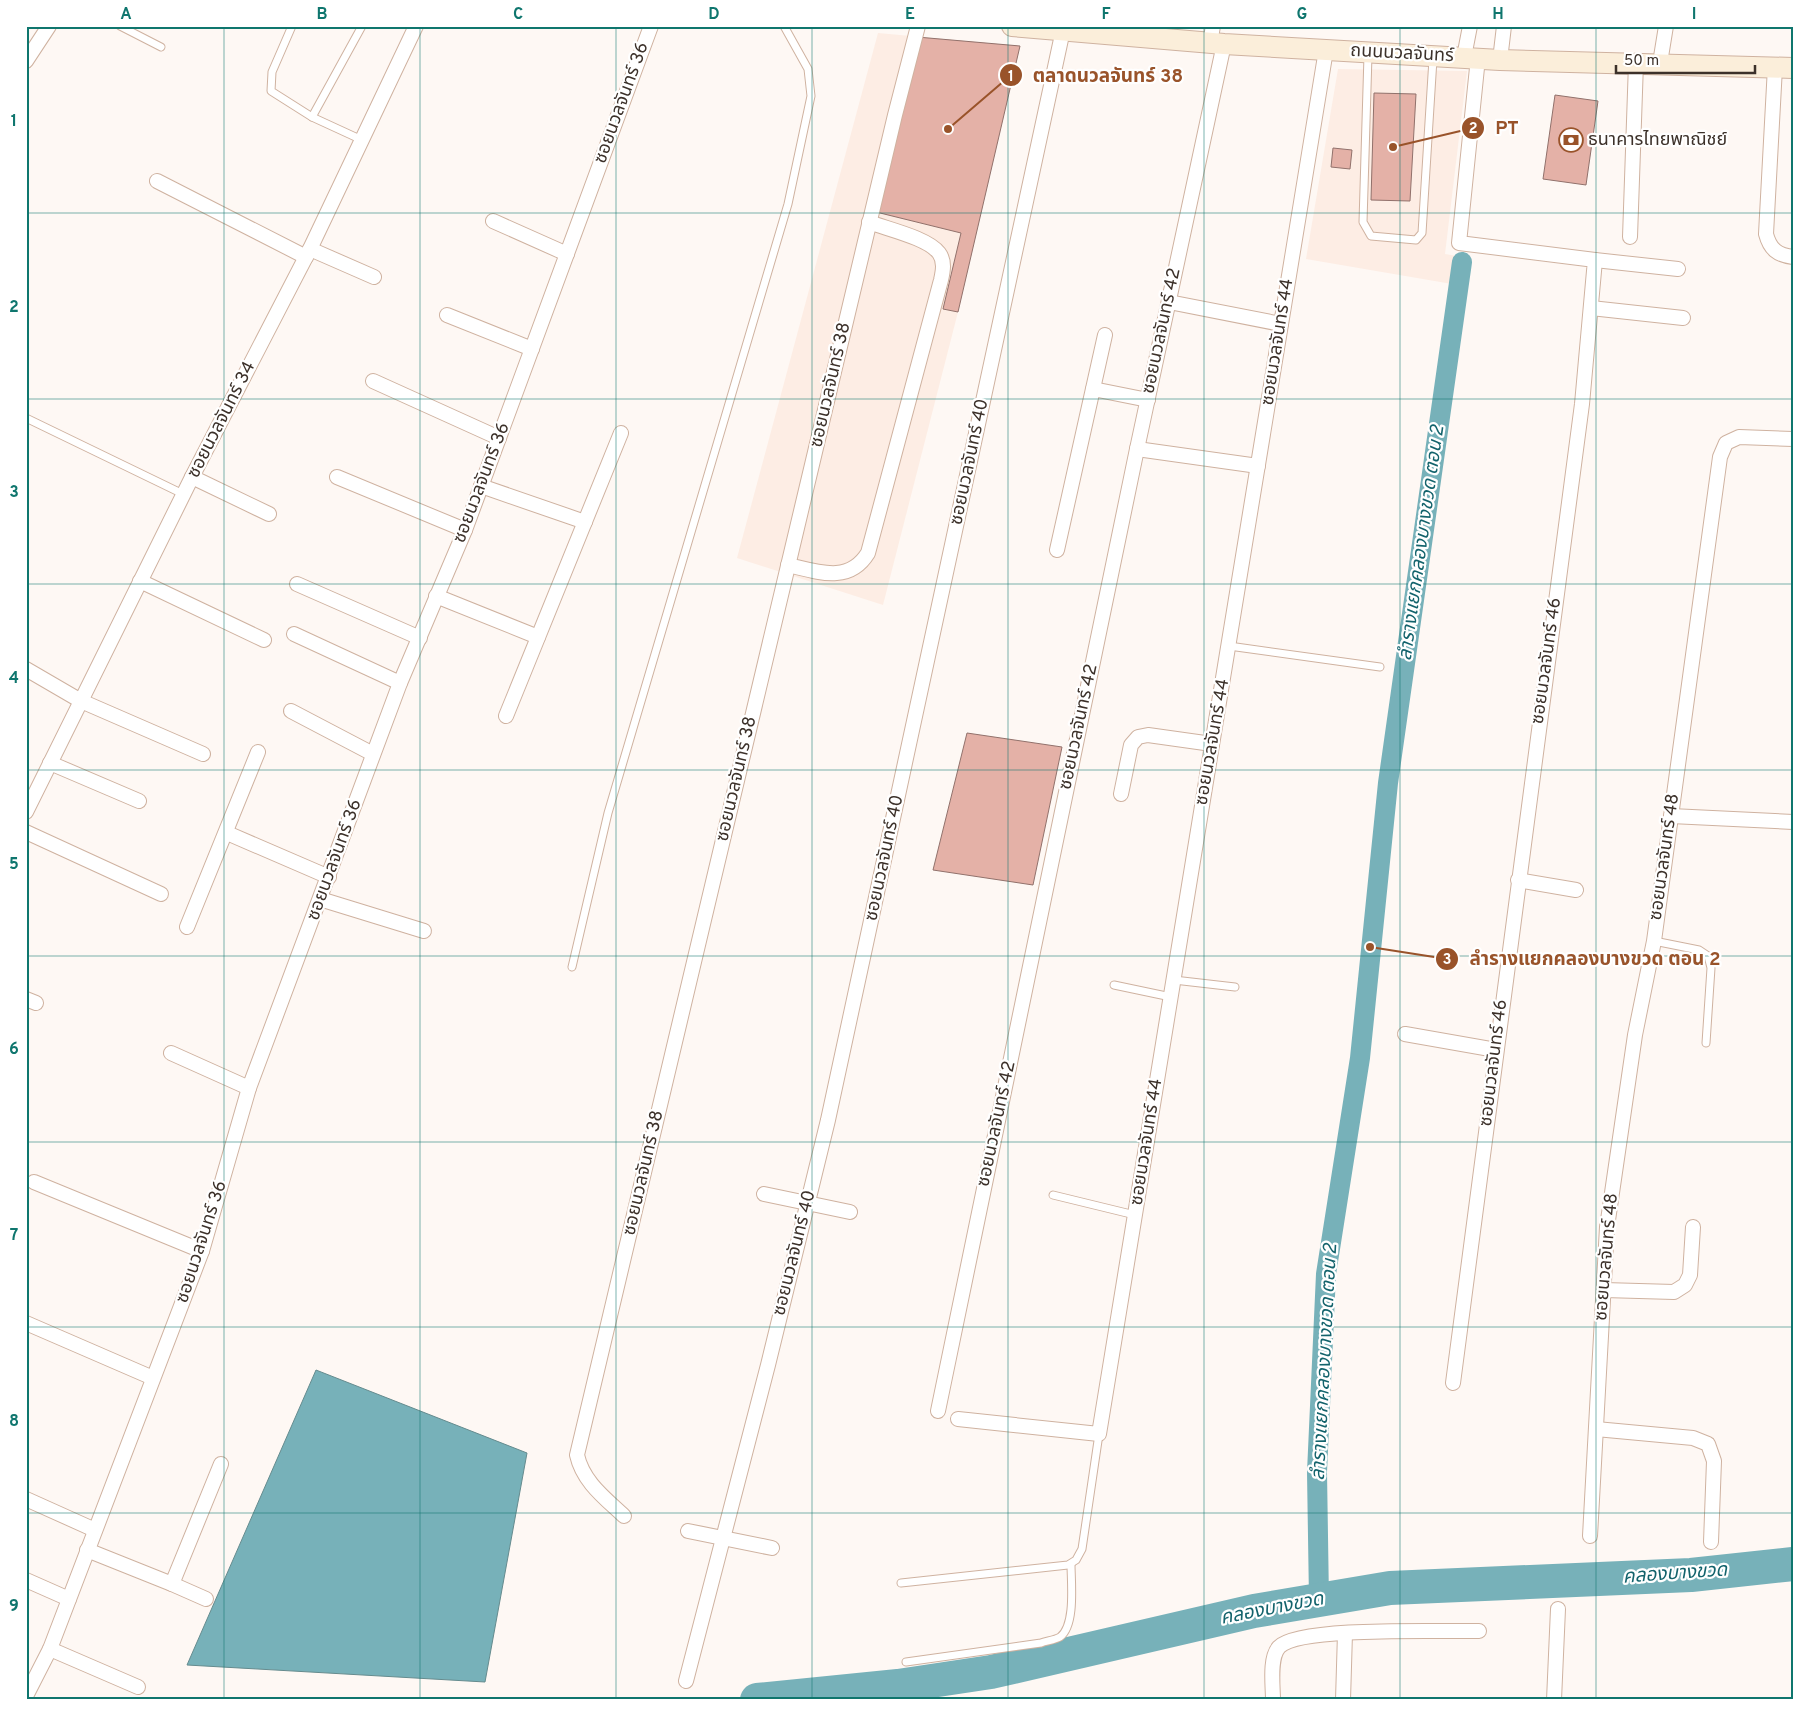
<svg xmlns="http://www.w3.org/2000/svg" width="1819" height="1726" viewBox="0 0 1819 1726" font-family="Overpass,'Noto Sans Thai',sans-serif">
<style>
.built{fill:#fdede4}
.water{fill:#77b1b9;stroke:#658b8e}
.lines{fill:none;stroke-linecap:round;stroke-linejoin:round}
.canal{stroke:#77b1b9;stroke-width:20}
.river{stroke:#77b1b9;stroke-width:34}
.building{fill:#e4b1a7;stroke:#91716b}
.lane-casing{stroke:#cfb2a0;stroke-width:9}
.street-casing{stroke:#cfb2a0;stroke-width:16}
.secondary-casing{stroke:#cfb2a0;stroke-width:22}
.lane{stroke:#fff;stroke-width:7}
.street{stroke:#fff;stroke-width:14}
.secondary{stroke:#fbeeda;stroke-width:20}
.grid{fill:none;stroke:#0f766e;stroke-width:1;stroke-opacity:0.55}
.labels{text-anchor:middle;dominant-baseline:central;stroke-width:4.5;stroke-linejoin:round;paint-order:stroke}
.street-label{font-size:18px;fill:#3c312a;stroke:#fff}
.poi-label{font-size:18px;fill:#3c312a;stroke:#fff;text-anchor:start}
.water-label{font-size:19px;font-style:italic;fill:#13636c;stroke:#fff}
.leader{fill:none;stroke:#99532a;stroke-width:2}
.callout-dot{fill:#99532a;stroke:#fff;stroke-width:2}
.mark-label{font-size:15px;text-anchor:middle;font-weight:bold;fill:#fff}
.callout-label{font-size:19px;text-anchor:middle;font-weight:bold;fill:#99532a;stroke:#fff;stroke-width:4.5;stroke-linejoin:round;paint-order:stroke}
.neatline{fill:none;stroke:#0f766e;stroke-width:2}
.grid-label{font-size:16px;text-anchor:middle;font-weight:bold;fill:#0f766e}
</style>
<rect width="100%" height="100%" fill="#fef8f4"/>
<g class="built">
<path d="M878,33L1020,46L958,312L883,605L737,558Z"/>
<path d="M1338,69L1467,71L1445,254L1457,256L1452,284L1306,259Z"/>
</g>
<path class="water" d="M316,1370L527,1453L485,1682L187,1665Z"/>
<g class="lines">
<path class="canal" d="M1319,1600L1317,1472L1326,1274L1360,1058L1388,783L1462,262"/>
<path class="river" d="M757,1700L898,1686L991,1672L1254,1611L1390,1588L1691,1575L1793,1564"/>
</g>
<g class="building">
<path d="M917,37L1020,46L958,312L943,309L961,233L876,212Z"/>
<path d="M1374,93L1416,94L1410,201L1371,200Z"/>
<path d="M1555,95L1598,101L1586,185L1543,179Z"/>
<path d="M1333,148L1352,150L1350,169L1331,167Z"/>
<path d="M967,733L1062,747L1033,885L933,870Z"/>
</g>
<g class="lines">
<g class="lane-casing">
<g id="lane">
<path d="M120,26L161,47"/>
<path d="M292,26L272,72L271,91L312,117L362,140"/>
<path d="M1368,55L1363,222L1371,236L1416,240L1422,233L1433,59"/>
<path d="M312,117L362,26"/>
<path d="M26,418L183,494"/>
<path d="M1229,646L1380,667"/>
<path d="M1654,941L1699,950L1708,956L1711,968L1706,1043"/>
<path d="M572,967L608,813L788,204L811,96L808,69L784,26"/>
<path d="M1174,980L1235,987"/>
<path d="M1114,985L1171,997"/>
<path d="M1053,1195L1135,1215"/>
<path d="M901,1583L1068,1565L1076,1560L1082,1549L1099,1434"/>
<path d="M906,1662L1041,1643C1046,1641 1055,1640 1060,1637C1076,1625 1071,1582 1071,1564"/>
</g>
</g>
<g class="street-casing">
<g id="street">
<path d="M1210,43L1213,26"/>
<path d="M1464,57L1470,26"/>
<path d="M1500,60L1504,26"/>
<path d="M26,61L49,26"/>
<path d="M1660,63L1666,26"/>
<path d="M1775,67L1766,234C1770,249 1777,255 1793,257"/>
<path d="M157,181L306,257"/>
<path d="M493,221L567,254"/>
<path d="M1630,237L1636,63"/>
<path d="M310,249L374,277"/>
<path d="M1595,260L1678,269"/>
<path d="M1169,302L1281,324"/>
<path d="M1591,308L1683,318"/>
<path d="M447,315L532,349"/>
<path d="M373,381L499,438"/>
<path d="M1093,389L1148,400"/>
<path d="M1137,449L1258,466"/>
<path d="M192,477L269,514"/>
<path d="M337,477L465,530"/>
<path d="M481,486L585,522"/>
<path d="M1057,550L1105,335"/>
<path d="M788,565C818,572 849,584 868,553L941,280C943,271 945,261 939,253C928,238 887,229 869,222"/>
<path d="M140,581L264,640"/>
<path d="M297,584L420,638"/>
<path d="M436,596L538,637"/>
<path d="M294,634L400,683"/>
<path d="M26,669L81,701L203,754"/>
<path d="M291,711L373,754"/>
<path d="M506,716L621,433"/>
<path d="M50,763L139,801"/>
<path d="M1121,794L1131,745L1138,737L1148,735L1212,744"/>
<path d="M26,812L192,477L310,249L416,26"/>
<path d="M1671,816L1793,822"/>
<path d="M26,832L161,894"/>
<path d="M227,833L329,877"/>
<path d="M1518,880L1576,890"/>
<path d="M320,899L424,931"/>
<path d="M187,927L258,752"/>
<path d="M26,999L36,1003"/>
<path d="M1405,1034L1496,1050"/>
<path d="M171,1053L249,1088"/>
<path d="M34,1182L202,1251"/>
<path d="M764,1194L850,1212"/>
<path d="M1604,1290L1674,1292L1685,1285L1690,1275L1693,1227"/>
<path d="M26,1323L153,1378"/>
<path d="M1453,1383L1582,404L1595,260L1459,243L1478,58"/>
<path d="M938,1411L1137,449L1224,44"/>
<path d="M958,1419L1099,1434L1326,50"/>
<path d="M1596,1429L1693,1438L1708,1444L1714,1461L1711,1542"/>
<path d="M26,1499L95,1530"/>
<path d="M624,1516C605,1498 583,1482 577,1455L895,115L918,26"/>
<path d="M688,1531L772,1548"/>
<path d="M1590,1536L1607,1227L1635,1035L1654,941L1720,457L1726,443L1739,437L1793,439"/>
<path d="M87,1550L172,1584L221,1464"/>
<path d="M26,1580L69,1599"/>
<path d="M172,1584L206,1599"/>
<path d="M50,1649L138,1687"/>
<path d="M686,1681L768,1365L828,1120L1063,30"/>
<path d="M26,1696L50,1649L202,1251L249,1088L400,683L465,530L651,26"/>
<path d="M1273,1700C1273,1686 1269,1658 1279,1647C1299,1626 1444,1632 1479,1631"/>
<path d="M1343,1700L1345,1633"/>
<path d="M1554,1700L1558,1609"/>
</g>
</g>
<g class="secondary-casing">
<path id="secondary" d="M1012,26L1224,44L1500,60L1793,68"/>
</g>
<use href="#lane" class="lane"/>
<use href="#street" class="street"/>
<use href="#secondary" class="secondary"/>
</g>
<path class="grid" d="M224,26V1700M420,26V1700M616,26V1700M812,26V1700M1008,26V1700M1204,26V1700M1400,26V1700M1596,26V1700M26,213H1793M26,399H1793M26,584H1793M26,770H1793M26,956H1793M26,1142H1793M26,1327H1793M26,1513H1793"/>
<defs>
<g id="bank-ring" transform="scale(1.25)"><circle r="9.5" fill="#fff" stroke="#99532a" stroke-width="1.5"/><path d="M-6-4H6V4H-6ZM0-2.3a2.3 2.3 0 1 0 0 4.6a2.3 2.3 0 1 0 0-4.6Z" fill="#99532a"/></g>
</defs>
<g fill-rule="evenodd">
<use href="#bank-ring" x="1571" y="140"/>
</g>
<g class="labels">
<g class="street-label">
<text transform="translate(1402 54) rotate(3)">ถนนนวลจันทร์</text>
<text transform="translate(622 103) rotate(-70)">ซอยนวลจันทร์ 36</text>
<text transform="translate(1162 331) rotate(-78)">ซอยนวลจันทร์ 42</text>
<text transform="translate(1278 342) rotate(-81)">ซอยนวลจันทร์ 44</text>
<text transform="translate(831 385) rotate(-77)">ซอยนวลจันทร์ 38</text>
<text transform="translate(222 420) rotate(-63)">ซอยนวลจันทร์ 34</text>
<text transform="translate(970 462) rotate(-78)">ซอยนวลจันทร์ 40</text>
<text transform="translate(482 483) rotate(-69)">ซอยนวลจันทร์ 36</text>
<text transform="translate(1547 661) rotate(-82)">ซอยนวลจันทร์ 46</text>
<text transform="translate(1079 727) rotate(-78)">ซอยนวลจันทร์ 42</text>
<text transform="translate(1213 742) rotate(-80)">ซอยนวลจันทร์ 44</text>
<text transform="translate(737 779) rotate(-77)">ซอยนวลจันทร์ 38</text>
<text transform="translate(1665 857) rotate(-82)">ซอยนวลจันทร์ 48</text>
<text transform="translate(885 858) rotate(-78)">ซอยนวลจันทร์ 40</text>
<text transform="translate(335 860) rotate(-70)">ซอยนวลจันทร์ 36</text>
<text transform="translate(1494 1063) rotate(-83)">ซอยนวลจันทร์ 46</text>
<text transform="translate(997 1124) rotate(-78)">ซอยนวลจันทร์ 42</text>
<text transform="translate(1147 1142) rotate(-81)">ซอยนวลจันทร์ 44</text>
<text transform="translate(644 1173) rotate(-77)">ซอยนวลจันทร์ 38</text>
<text transform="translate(202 1242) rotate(-72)">ซอยนวลจันทร์ 36</text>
<text transform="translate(795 1253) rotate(-76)">ซอยนวลจันทร์ 40</text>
<text transform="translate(1607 1257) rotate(-85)">ซอยนวลจันทร์ 48</text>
</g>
<g class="poi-label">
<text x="1588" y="140">ธนาคารไทยพาณิชย์</text>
</g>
<g class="water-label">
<text transform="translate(1422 543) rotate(-82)">ลำรางแยกคลองบางขวด ตอน 2</text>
<text transform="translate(1325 1362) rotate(-87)">ลำรางแยกคลองบางขวด ตอน 2</text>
<text transform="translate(1675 1574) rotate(-4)">คลองบางขวด</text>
<text transform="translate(1272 1609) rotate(-11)">คลองบางขวด</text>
</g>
</g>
<path class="leader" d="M948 129L1011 75M1393 147L1473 128M1370 947L1447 959"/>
<g class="callout-dot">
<circle cx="948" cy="129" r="5"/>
<circle cx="1393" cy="147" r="5"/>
<circle cx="1370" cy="947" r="5"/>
<circle cx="1011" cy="75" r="12"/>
<circle cx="1473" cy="128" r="12"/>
<circle cx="1447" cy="959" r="12"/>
</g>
<g class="mark-label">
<text x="1011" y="81">1</text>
<text x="1473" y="133">2</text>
<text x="1447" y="964">3</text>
</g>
<g class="callout-label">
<text x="1108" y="82">ตลาดนวลจันทร์ 38</text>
<text x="1507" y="134">PT</text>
<text x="1595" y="965">ลำรางแยกคลองบางขวด ตอน 2</text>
</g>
<rect width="1819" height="1726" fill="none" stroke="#ffffff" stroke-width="55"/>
<path d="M1616 65v8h139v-8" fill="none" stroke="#3c312a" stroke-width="2.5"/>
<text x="1624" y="65" font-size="15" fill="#3c312a" stroke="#ffffff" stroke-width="4" paint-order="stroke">50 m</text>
<rect x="28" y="28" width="1764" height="1670" class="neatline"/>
<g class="grid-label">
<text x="126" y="19">A</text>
<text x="322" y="19">B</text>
<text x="518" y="19">C</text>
<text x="714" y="19">D</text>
<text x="910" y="19">E</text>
<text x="1106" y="19">F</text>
<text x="1302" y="19">G</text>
<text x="1498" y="19">H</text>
<text x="1694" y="19">I</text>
<text x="14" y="126">1</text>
<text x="14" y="312">2</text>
<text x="14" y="497">3</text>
<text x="14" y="683">4</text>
<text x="14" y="869">5</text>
<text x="14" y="1054">6</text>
<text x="14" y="1240">7</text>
<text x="14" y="1426">8</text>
<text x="14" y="1611">9</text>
</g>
</svg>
